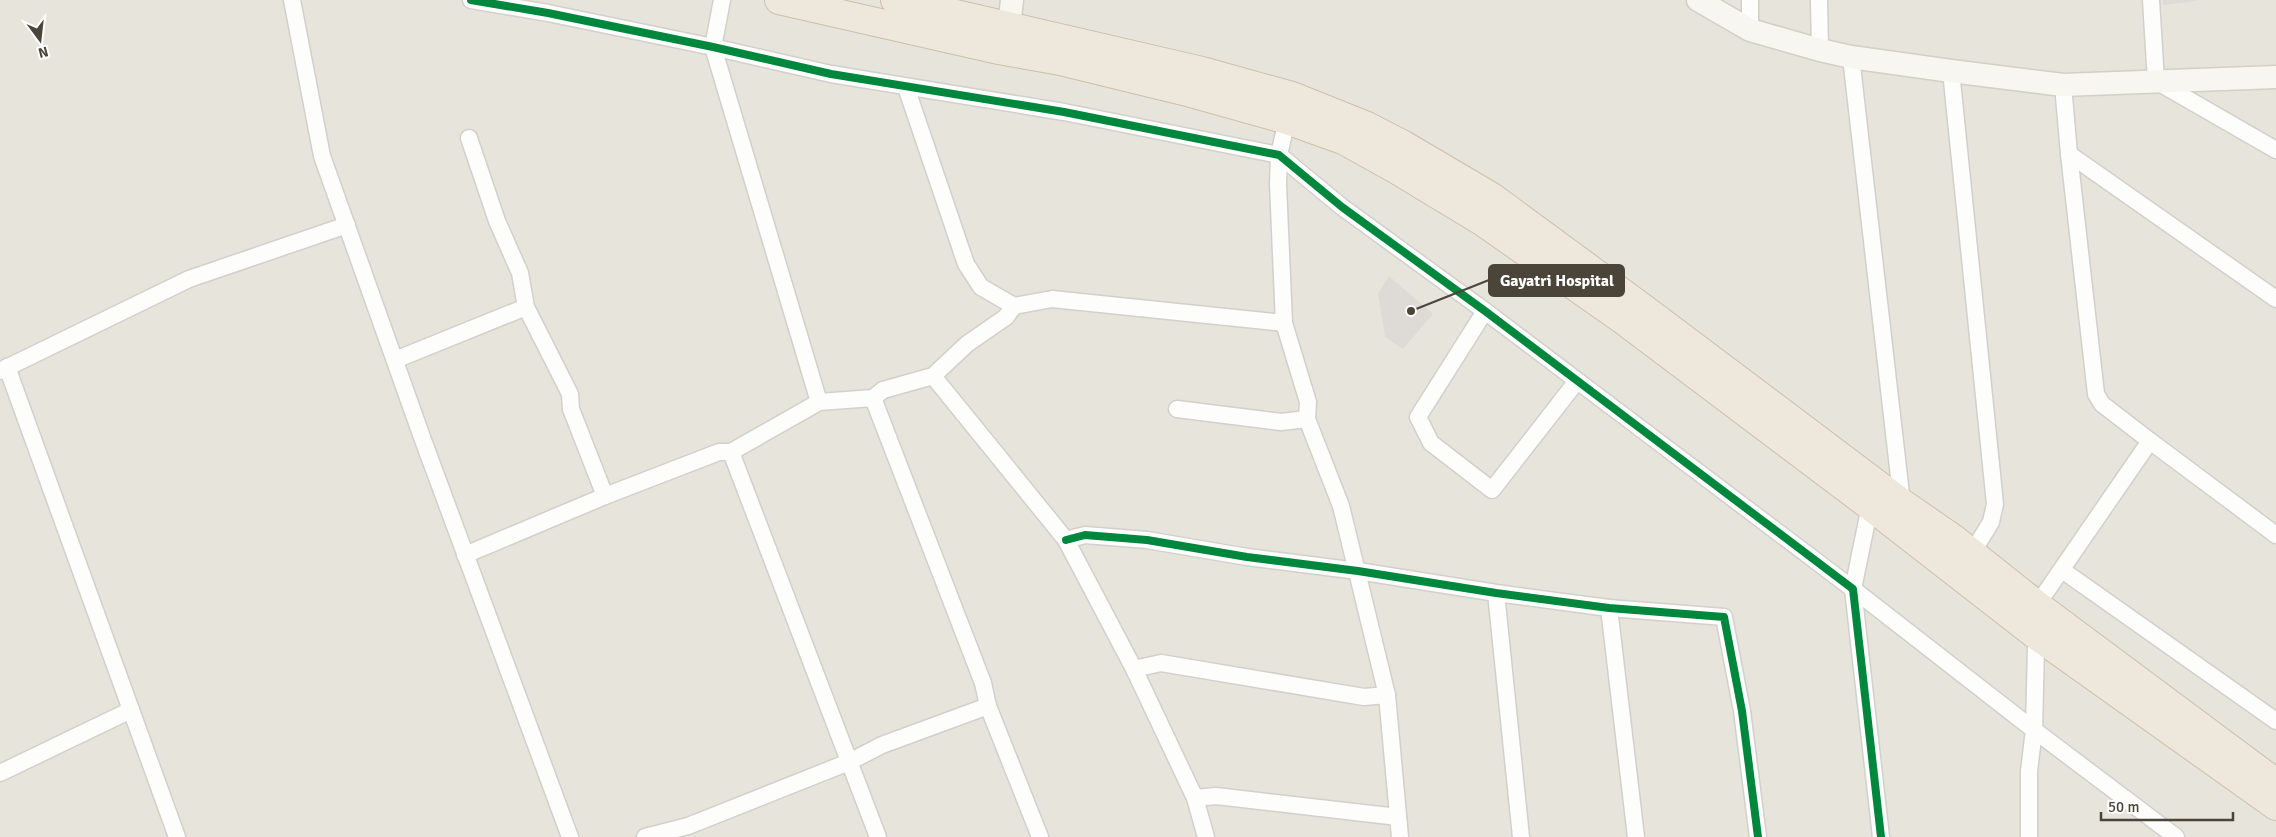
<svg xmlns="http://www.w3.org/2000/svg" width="2276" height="837" viewBox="0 0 2276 837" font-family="Signika,sans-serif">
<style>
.residential{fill:#e7e4dc}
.building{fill:#dedbd6}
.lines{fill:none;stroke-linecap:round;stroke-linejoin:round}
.street-casing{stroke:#d2d0cb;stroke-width:19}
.secondary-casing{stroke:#d3cfc5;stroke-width:25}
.highway-casing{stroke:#ccbfa9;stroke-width:30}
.street{stroke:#fdfdfc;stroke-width:16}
.secondary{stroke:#f7f6f1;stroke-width:22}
.highway{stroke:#ede8db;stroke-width:28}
.cycleway-casing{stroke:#fff;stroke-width:11}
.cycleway{stroke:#00873e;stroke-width:8}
.leader{fill:none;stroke:#4b4439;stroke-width:2}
.callout-dot{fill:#4b4439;stroke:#fff;stroke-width:2}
.callout{fill:#4b4439;stroke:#4b4439;stroke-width:2}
.callout-label{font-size:16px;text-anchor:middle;font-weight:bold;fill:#fff}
</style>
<rect width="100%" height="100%" fill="#f4f2ee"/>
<rect class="residential" x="0" y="0" width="2276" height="837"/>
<g class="building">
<path d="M2163,0H2196V1L2163,5Z"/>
<path d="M1389,276L1433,314L1403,349L1385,337L1378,294Z"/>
</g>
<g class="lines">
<g class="street-casing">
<g id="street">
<path d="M292,0L322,156L423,440L570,837"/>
<path d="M471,0L548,13L713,47L831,74L1064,112L1279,155L1342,207L1485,311L1853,589L1881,837"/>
<path d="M722,0L713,47L819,402"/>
<path d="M1750,0V30"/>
<path d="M1819,0L1820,50"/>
<path d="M2151,0L2156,81L2276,150"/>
<path d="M1851,57L1902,503"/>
<path d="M1951,71L1995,504L1991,522L1972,553"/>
<path d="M906,87L966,264L981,287L1014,306L1052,299L1284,323"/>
<path d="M1287,120L1279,155L1278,184L1284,323L1308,402L1307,419L1341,506L1387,695L1400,837"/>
<path d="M469,138L497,221L520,273L526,307L570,394L571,409L605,496"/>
<path d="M2069,154L2276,299"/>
<path d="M1485,311L1418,417L1431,443L1492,490L1577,381"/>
<path d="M395,360L526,307"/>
<path d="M7,367L177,837"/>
<path d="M0,371L189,279L347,225"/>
<path d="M933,376L1066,540L1134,669L1195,798L1206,837"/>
<path d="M873,398L983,683L988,706L1040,837"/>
<path d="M1177,409L1281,422L1307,419"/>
<path d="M2150,441L2276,535"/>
<path d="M731,452L878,837"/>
<path d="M1870,506L1853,589L2034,730"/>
<path d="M1066,540L1085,535L1147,540L1247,557L1358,571L1496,593L1609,608L1724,617L1742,711L1758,837"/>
<path d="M465,555L605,496L719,452H731L819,402L873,398L883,390L933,376L967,344L1006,317L1014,306"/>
<path d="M2062,570L2276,721"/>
<path d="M1496,593L1521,837"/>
<path d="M1609,608L1636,837"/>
<path d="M1134,669L1161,663L1364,697L1387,695"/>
<path d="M2034,730L2037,605L2150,441L2102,404L2096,394L2069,154L2063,85"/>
<path d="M0,773L131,710"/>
<path d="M1195,798L1216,796L1398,817"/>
<path d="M645,837L688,826L849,762L882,745L988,706"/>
<path d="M2029,837V771L2034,730L2176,837"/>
</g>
</g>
<g class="secondary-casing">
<g id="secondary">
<path d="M1698,0L1750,30L1820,50L1851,57L1951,71L2063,85L2276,77"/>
<path d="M1009,27L1012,0"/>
</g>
</g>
<g class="highway-casing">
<g id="highway">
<path d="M779,0L999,50L1060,61L1191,93L1287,120L1343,140L1397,170L1483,222L1623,320L1870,506L2037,636L2276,806"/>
<path d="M895,0L1202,71L1292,96L1367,126L1402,144L1492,197L1643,308L1902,503L1954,539L2037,605L2276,783"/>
</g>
</g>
<use href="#street" class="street"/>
<use href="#secondary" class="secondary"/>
<use href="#highway" class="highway"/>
<g class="cycleway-casing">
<g id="cycleway">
<path d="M471,0L548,13L713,47L831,74L1064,112L1279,155L1342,207L1485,311L1853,589L1881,837"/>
<path d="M1066,540L1085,535L1147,540L1247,557L1358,571L1496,593L1609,608L1724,617L1742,711L1758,837"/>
</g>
</g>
<use href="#cycleway" class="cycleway"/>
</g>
<path class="leader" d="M1411 311L1489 280"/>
<circle class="callout-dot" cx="1411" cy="311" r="5"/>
<rect class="callout" x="1489" y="265" width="135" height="31" rx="5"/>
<g class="callout-label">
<text x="1557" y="286">Gayatri Hospital</text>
</g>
<g transform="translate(40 40) rotate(165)" stroke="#ffffff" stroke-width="4" paint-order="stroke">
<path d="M0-4L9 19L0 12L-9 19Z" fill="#4b4439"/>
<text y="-8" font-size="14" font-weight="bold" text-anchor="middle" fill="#4b4439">N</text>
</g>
<path d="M2101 812v8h132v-8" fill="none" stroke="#4b4439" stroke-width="2.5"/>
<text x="2108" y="812" font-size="15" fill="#4b4439" stroke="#ffffff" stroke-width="4" paint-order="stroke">50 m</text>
</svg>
